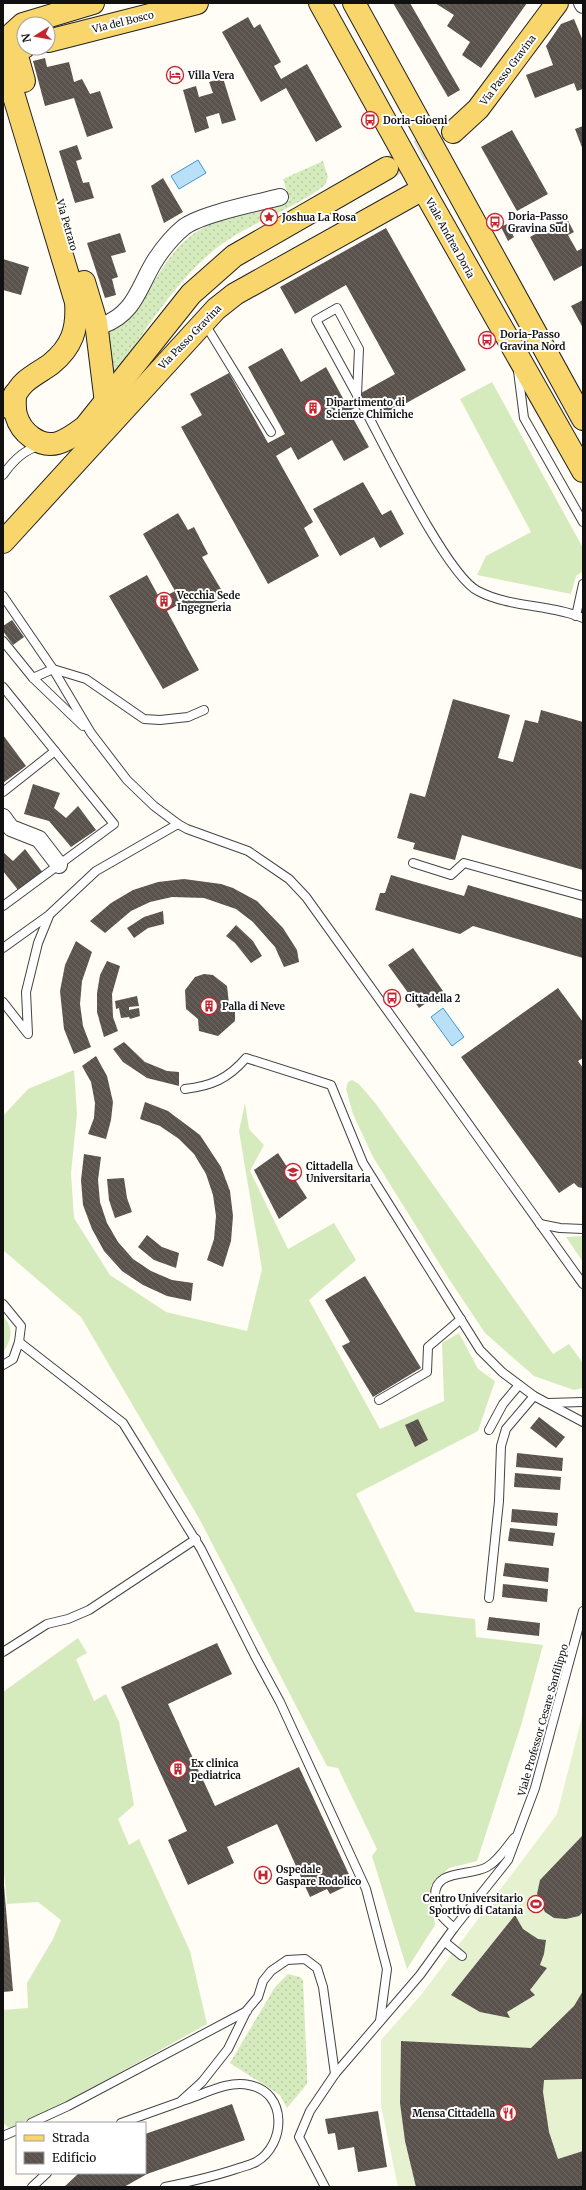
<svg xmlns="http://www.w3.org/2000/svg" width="586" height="2190" viewBox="0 0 586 2190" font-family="Merriweather,serif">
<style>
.grass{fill:#d5ebbd}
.garden{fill:url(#garden-dots)}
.pitch{fill:#e6f2cf}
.water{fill:#b9e0f7;stroke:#3f96cf}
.building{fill:url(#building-back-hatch)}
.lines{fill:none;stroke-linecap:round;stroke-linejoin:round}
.primary-tunnel{stroke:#dbdad3;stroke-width:22;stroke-dasharray:22 11;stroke-linecap:butt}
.lane-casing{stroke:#444;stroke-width:10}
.street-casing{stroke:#444;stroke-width:18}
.primary-casing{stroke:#222;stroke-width:24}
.lane{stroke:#fff;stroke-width:8}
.street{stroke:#fff;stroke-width:16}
.primary{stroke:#f9d66b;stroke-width:22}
.labels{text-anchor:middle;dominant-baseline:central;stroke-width:4;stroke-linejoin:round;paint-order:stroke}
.street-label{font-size:10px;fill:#111;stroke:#fff}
.poi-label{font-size:10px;font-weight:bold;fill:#111;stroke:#fff;text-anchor:start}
</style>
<defs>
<pattern id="garden-dots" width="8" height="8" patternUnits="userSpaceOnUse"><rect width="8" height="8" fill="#d5ebbd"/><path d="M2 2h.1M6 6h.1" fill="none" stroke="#b6c8a1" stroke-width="1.8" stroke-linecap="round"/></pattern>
<pattern id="building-back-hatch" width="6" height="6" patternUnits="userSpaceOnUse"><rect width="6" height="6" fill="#5a524d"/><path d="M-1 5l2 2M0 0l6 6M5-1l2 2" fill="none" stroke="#6d6662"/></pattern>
</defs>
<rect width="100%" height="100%" fill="#fffdf5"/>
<g class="grass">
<path d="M492,382L583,548V571L576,576L571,594L477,575L486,556L531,532L460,399Z"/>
<path d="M74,1070L77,1114L71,1173L74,1218L110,1275L166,1312L247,1331L262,1269L239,1131L245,1103L249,1129L264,1145L250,1171L288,1249L334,1223L356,1260L309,1300L380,1429L444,1401L442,1343L459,1333L478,1369L495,1381L478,1431L356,1494L415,1612L475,1619L476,1637L543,1645L522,1722L477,1861L449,1868L431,1886L435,1925L407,1969L372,1856L377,1849L338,1768L327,1766L200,1520L81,1317L3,1250V1116L28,1089Z"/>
<path d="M352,1080L359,1084L376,1104L553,1354L569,1344L583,1363V1388L574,1390L534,1376L485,1333L449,1279L373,1157L353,1114L346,1089L348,1082Z"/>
<path d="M583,1236V1262L566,1237Z"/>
<path d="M3,1316C14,1328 12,1340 3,1352Z"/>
<path d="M78,1638L87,1653L76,1659L94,1701L106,1694L119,1722L134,1805L118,1819L129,1845L139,1839L190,1951L207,2024L65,2103L9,2128L3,2123V2010L28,2008L27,1983L53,1939L61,1920L38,1902L7,1904L3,1862V1692Z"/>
</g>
<g class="garden">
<path d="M323,161L328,177L325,185C294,209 254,221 222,244C177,277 148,328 115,373L111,372L106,333C115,326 130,318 137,308C155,284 166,254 192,235C220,214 259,215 290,200L283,179Z"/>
<path d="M288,1974L300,1977L303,1980L307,2070V2084L287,2108L280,2095L230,2063L275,1987Z"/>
</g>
<path class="pitch" d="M583,1713V2187H398L381,2106V2040L421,1995L557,1814Z"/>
<g class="water">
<path d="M198,160L206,173L179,189L171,176Z"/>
<path d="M443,1008L464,1037L452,1046L431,1017Z"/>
</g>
<g class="building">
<path d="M393,3H410L460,90L448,97Z"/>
<path d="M435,3H527L481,68L462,55L470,42L447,26L454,15Z"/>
<path d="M248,17L254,28L260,24L281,62L274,66L281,79L307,64L342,127L316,142L286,88L261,102L222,32Z"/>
<path d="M574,19L583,41V89L577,91L574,83L535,98L526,75L553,65L546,46L561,24Z"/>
<path d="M45,58L47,67L69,62L74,82L82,79L90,94L100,91L113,128L87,137L74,98L45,106L33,61Z"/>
<path d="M223,78L236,120L222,124L219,113L206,117L209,128L195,133L183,90L196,86L199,97L213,93L209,82Z"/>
<path d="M583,126V150L575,129Z"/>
<path d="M512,130L548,194L517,211L481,147Z"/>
<path d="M77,145L82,159L76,161L83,183L89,182L94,198L75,203L59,151Z"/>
<path d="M163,178L183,212L164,223L151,186Z"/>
<path d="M566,217L574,232L568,235L577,251L583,248V265L554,281L530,237Z"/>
<path d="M507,224L514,237L508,241L501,227Z"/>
<path d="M386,228L466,370L383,416L374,398L349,411L369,447L344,461L332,440L298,460L291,447L276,456L313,522L304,528L319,556L268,584L181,427L202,415L190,394L229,373L268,443L285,434L248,367L282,348L301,382L326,367L345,402L395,374L346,285L295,314L280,287Z"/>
<path d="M120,233L126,252L111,256L118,277L112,279L116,295L105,298L87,243Z"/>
<path d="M3,259L29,267L21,295L3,290Z"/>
<path d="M583,300V328L571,306Z"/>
<path d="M363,482L382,515L391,510L404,534L380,548L374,537L340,556L313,509Z"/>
<path d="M178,513L188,530L194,527L208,554L202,557L225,596L189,616L181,603L167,611L199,670L163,689L109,596L147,575L160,599L175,591L143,534Z"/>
<path d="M12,620L24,637L13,645L3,631V626Z"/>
<path d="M453,699L510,715L498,758L513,762L525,720L538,723L541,710L583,722V870L462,835L455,860L413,849L415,843L397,838L410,793L425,797Z"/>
<path d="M3,735L26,766L3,783Z"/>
<path d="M33,784L60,793L54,808L66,818L78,806L96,830L71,847L49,821L24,814Z"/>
<path d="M25,849L43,873L18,890L3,871V852L13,861Z"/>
<path d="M391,875L464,896L468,885L583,919V958L473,926L460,934L375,910L380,893H385Z"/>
<path d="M184,879L221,884L233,888L257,901L283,928L297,950L299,962L284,967L275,947L253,922L236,909L204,898L172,897L150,902L131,911L105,933L90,921L111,903L133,890L158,882Z"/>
<path d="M163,911L164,924L148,928L134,938L127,928L144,917Z"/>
<path d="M236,925L253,941L262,956L251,963L235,943L226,936Z"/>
<path d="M76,941L92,952L82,981L80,1004L83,1026L91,1047L74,1054L64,1029L60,991L65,965Z"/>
<path d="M413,948L443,991L419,1008L388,965Z"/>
<path d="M107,961L120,966L112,994L113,1017L118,1031L104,1037L97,1012V993L100,975Z"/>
<path d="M204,974L213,975L227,986L229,1004L235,1008V1021L218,1036L199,1031L198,1019L186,1009L185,990L195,977Z"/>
<path d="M558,988L583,1022V1058L578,1061L583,1068V1179L582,1188L578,1187L574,1183L559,1193L461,1057Z"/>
<path d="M137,996L139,1006L129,1007V1010L139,1008L140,1016L130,1019L129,1017L121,1018L119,1008L116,1009L115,1001Z"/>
<path d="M124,1042L145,1062L167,1071L179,1072V1086L147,1078L123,1062L113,1049Z"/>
<path d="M96,1056L107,1076L113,1102L111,1120L106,1139L88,1134L94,1118L95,1103L91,1082L82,1066Z"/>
<path d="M145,1102L168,1111L200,1135L221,1167L230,1191L233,1216L231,1241L223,1267L207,1260L214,1239L216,1216L213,1195L206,1174L194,1154L179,1139L160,1126L140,1119Z"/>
<path d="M278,1153L307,1198L279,1219L254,1170Z"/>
<path d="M84,1154L101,1157L98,1180L100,1202L107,1223L118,1242L133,1259L151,1271L172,1280L193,1283L191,1301L167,1296L143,1285L122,1271L104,1251L92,1229L83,1205L81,1180Z"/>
<path d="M124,1178L127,1198L132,1212L115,1218L109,1200L107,1179Z"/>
<path d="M147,1235L162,1247L179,1253L176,1268L154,1260L138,1247Z"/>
<path d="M365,1276L421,1368L373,1397L342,1346L350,1342L325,1300Z"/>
<path d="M539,1417L565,1437L556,1448L530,1428Z"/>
<path d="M418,1419L428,1440L415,1447L405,1425Z"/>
<path d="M517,1453L563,1458L562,1471L516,1467Z"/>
<path d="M515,1473L561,1477L560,1490L514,1487Z"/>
<path d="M512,1509L558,1513L557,1526L511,1522Z"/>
<path d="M510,1528L555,1533L553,1546L508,1541Z"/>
<path d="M505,1563L549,1568L548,1582L503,1576Z"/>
<path d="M503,1584L548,1589L547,1602L502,1597Z"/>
<path d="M489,1617L540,1623L539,1636L487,1630Z"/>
<path d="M217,1643L232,1674L168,1704L215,1806L299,1767L353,1883L330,1894L327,1889L310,1897L277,1824L227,1847L234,1863L188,1885L168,1840L187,1831L121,1687Z"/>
<path d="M583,1835V1912L579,1916L566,1919L554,1918L545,1912L541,1904L537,1894L540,1880Z"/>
<path d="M3,1874L13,1991L3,1992Z"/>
<path d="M515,1915L523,1929L538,1939L546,1940L544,1954L540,1965L547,1968L530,1990L535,1995L507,2012L510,2018L480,2012L451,1995Z"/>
<path d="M583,1991V2079L544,2080L543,2092L549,2132L558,2159L583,2151V2187H416L405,2141L400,2103L401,2041L531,2048L574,2006Z"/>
<path d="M232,2104L245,2140L147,2174L124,2187H64L79,2173H145V2134Z"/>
<path d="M378,2111L387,2167L358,2172L354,2147L338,2150L335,2133L328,2134L325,2119Z"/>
</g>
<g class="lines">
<path class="primary-tunnel" d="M390,167L453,132"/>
<g class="lane-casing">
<g id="lane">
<path d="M337,308L359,349L357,395L316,320Z"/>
<path d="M205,324L271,432"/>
<path d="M518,371L524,418L583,522"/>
<path d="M362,404C382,441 447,576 478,591C510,608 550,604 583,618"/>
<path d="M3,475C12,462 23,450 39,446"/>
<path d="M3,596L53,669L91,733L127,780L154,806L178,824L187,829L248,851L289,879L306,897L583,1284"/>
<path d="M576,616L583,584"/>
<path d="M3,641L33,678L83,726"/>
<path d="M33,678L53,669L86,679L144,719L160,720L188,717L204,710"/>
<path d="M3,687L114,824L3,906"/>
<path d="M3,792L55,751"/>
<path d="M413,863L451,875L464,863L583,896"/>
<path d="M3,948L49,915L96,871L178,824"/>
<path d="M3,1002L28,1034L26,992L38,943L49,916"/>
<path d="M185,1089C211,1086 228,1079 246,1058L331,1085L363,1163L480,1350L502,1372L534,1396L583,1422"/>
<path d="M540,1224L560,1228L583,1229"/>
<path d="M3,1304L21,1326L19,1342L13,1359L3,1365"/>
<path d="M19,1342L123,1423L201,1549L255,1656L280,1702L366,1889L387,1969L380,2021"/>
<path d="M379,1400L427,1372L428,1347L461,1319"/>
<path d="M548,1403L583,1402"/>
<path d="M489,1430L503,1404L519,1385"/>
<path d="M489,1598L499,1501L501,1446L506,1429L534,1396"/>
<path d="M3,1652L47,1624L68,1619L89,1610L196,1539"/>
<path d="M454,1928C444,1919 436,1913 435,1898C433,1868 469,1877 487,1867C498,1861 506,1848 514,1838"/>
<path d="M445,1942L462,1956"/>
<path d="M31,2123L68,2106L247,2011"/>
<path d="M121,2123L180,2102L202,2082L228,2049L247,2010L258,1997L263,1981L271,1971L287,1960L305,1959L317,1968L323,1987L335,2074"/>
<path d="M3,2136L17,2130"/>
<path d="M32,2187L47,2173"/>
<path d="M165,2187C189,2182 212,2177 236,2169C242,2167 250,2165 256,2162C286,2145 288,2092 249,2085C227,2080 203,2095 182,2101"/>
<path d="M325,2187L299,2137L310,2111L335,2074L420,1975L454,1928L508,1860L535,1788L583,1611"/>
</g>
</g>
<g class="street-casing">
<g id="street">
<path d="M582,3L583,5"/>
<path d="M96,322L103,325C136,313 139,285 156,259C164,247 173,236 184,227C201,214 257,203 280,197"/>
<path d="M3,817L11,828L39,839L59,865"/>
</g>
</g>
<g class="primary-casing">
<g id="primary">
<path d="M320,3L423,189L583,471"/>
<path d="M354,3L583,419"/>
<path d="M48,41L197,3"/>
<path d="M3,47L13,33L23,24L93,3"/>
<path d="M24,47L15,49L24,81"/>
<path d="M3,60L76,302C78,329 72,347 51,364C43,370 33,375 25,382C18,388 13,398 8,407"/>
<path d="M453,132L478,109L557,3"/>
<path d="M84,282L96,322L106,403"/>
<path d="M15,394C15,401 14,408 16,415C21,433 40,448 58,443C68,440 77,433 85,427L191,294L234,256L387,168"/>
<path d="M3,542L216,309L235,294L423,189"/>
</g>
</g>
<use href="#lane" class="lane"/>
<use href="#street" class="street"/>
<use href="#primary" class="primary"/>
</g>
<defs>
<g id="hotel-ring" transform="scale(0.9)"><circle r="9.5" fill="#fff" stroke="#c4262e" stroke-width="1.5"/><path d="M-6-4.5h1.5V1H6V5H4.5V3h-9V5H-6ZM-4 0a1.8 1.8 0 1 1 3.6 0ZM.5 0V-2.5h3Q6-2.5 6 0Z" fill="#c4262e"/></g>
<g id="bus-ring" transform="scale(0.9)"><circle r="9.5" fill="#fff" stroke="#c4262e" stroke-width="1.5"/><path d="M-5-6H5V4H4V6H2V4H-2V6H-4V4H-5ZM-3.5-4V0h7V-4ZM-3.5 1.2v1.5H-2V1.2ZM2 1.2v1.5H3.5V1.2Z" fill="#c4262e"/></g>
<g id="sight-ring" transform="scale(0.9)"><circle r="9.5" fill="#fff" stroke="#c4262e" stroke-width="1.5"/><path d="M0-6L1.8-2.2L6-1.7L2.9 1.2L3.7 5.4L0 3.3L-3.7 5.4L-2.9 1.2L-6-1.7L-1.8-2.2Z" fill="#c4262e"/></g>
<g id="building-ring" transform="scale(0.9)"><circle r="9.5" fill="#fff" stroke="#c4262e" stroke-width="1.5"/><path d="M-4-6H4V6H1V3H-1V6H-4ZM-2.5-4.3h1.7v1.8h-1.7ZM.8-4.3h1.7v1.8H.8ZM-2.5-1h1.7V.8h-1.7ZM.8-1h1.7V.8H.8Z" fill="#c4262e"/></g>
<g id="university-ring" transform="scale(0.9)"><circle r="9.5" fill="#fff" stroke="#c4262e" stroke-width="1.5"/><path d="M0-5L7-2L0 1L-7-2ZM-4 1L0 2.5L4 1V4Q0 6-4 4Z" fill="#c4262e"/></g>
<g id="hospital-ring" transform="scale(0.9)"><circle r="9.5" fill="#fff" stroke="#c4262e" stroke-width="1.5"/><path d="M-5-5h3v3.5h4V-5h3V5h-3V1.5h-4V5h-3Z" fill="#c4262e"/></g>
<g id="stadium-ring" transform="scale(0.9)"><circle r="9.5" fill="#fff" stroke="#c4262e" stroke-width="1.5"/><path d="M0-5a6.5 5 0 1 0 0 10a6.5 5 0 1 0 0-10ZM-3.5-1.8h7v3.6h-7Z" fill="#c4262e"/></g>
<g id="restaurant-ring" transform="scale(0.9)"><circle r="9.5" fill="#fff" stroke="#c4262e" stroke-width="1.5"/><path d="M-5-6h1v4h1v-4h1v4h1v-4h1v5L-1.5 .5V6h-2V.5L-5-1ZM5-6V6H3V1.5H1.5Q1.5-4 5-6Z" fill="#c4262e"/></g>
</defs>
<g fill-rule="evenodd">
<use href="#hotel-ring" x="175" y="75"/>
<use href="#bus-ring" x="370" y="120"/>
<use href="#sight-ring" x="269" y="217"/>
<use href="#bus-ring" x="495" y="222"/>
<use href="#bus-ring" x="487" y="340"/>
<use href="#building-ring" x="313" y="408"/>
<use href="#building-ring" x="164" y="601"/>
<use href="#bus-ring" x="392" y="998"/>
<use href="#building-ring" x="209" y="1006"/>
<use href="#university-ring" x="293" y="1172"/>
<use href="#building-ring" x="178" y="1769"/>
<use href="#hospital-ring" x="263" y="1875"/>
<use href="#stadium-ring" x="536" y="1904"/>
<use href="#restaurant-ring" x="508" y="2113"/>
</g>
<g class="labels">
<g class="street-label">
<text transform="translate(123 22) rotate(-14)">Via del Bosco</text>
<text transform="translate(508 70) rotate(-53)">Via Passo Gravina</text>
<text transform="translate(67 225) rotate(74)">Via Petraro</text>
<text transform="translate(450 238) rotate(61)">Viale Andrea Doria</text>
<text transform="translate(190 337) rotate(-46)">Via Passo Gravina</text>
<text transform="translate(543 1720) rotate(-74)">Viale Professor Cesare Sanfilippo</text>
</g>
<g class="poi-label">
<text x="188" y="75">Villa Vera</text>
<text x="383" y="120">Doria-Gioeni</text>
<text x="508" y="216">Doria-Passo<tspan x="508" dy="12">Gravina Sud</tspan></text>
<text x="282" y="217">Joshua La Rosa</text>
<text x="500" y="334">Doria-Passo<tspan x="500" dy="12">Gravina Nord</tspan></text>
<text x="326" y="402">Dipartimento di<tspan x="326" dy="12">Scienze Chimiche</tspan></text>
<text x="177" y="595">Vecchia Sede<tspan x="177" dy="12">Ingegneria</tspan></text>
<text x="405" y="998">Cittadella 2</text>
<text x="222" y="1006">Palla di Neve</text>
<text x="306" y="1166">Cittadella<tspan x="306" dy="12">Universitaria</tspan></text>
<text x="191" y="1763">Ex clinica<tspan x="191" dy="12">pediatrica</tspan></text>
<text x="276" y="1869">Ospedale<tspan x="276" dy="12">Gaspare Rodolico</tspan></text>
<text x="523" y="1898" text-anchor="end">Centro Universitario<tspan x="523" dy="12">Sportivo di Catania</tspan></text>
<text x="495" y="2113" text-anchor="end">Mensa Cittadella</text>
</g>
</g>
<rect width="586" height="2190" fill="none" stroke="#111111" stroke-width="8"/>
<rect x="16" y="2122" width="130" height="52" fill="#ffffff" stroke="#a0a0a0"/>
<rect x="24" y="2135" width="20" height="6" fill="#f9d66b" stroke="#a0a0a0"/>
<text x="52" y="2142" font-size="12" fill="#111111">Strada</text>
<rect x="24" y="2152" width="20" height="12" fill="url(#building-back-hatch)" stroke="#a0a0a0"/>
<text x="52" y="2162" font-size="12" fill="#111111">Edificio</text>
<g transform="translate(36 36) rotate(259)"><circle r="19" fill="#ffffff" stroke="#a0a0a0"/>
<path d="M0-3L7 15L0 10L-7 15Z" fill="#c4262e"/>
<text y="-6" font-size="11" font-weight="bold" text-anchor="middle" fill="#111111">N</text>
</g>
</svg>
